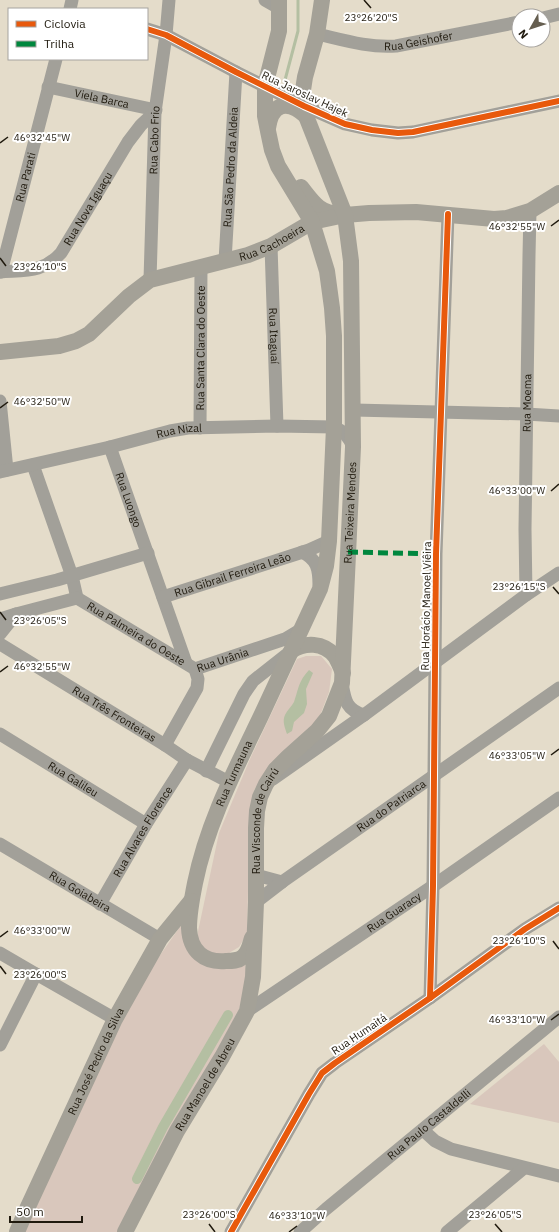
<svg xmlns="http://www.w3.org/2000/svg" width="559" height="1232" viewBox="0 0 559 1232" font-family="'IBM Plex Sans',sans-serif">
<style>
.green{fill:#d9c7bc}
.water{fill:#b4bfa2}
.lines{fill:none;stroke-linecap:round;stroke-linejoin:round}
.stream{stroke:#b4bfa2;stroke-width:3}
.canal{stroke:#b4bfa2;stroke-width:10}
.minor{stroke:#a2a099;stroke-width:13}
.major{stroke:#a4a197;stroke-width:16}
.quiet{stroke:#00873e;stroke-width:5;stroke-dasharray:10 5;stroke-linecap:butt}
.cycleway-casing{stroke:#fff;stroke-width:8}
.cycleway{stroke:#e8590c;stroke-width:6}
.ticks{fill:none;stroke:#201a0e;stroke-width:1.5}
.labels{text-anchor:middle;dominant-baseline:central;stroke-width:4;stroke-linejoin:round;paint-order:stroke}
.street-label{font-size:11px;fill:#201a0e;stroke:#fff}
.ticks-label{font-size:10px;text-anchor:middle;fill:#201a0e;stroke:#fff;stroke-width:4;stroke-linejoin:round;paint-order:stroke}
</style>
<rect width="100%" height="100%" fill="#e4dcca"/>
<g class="green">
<path d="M306,656H321L332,669L329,692L321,713L307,736L274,761L254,790L249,848L247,934L239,947L229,953L216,957L202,949L197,936L219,833L250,759L297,659Z"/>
<path d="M184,921L193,952L245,963L247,974L244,1000L120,1232H25L122,1016L149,971Z"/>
<path d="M544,1044L559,1062V1123L470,1104Z"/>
</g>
<path class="water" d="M309,670L313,673L306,689L307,704L304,713L294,722L292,731L287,734C285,728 282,721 285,715C287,710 292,706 294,702C299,688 298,682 309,670Z"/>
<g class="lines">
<path class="stream" d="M285,80L298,31V0"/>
<path class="canal" d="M137,1179L163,1127L228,1015"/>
<g class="minor">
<path d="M265,0L279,8"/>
<path d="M70,9L72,0"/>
<path d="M543,18L559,14"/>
<path d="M147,29L166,35L236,72L304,106L345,124L372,130L398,133L413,132L559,101"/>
<path id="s1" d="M317,34C343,40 369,48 396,46L519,22"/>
<path id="s2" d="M48,87L156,110"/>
<path id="s3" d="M271,246L277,426"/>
<path id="s4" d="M225,261L236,72"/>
<path id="s5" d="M0,272C25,270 43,273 61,253L128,142L141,125L155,112"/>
<path id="s6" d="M1,272L56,59"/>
<path id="s7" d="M150,280L155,112L166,35L169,0"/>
<path d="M0,401L7,470"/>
<path d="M354,410L526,414L559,416"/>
<path id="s8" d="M200,428L201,267"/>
<path id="s9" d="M110,447L186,663"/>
<path d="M33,465L72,576L77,598"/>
<path id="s10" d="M0,472L110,447L170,431L188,428L277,426L334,427C344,431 349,437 353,447"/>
<path d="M302,552C317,559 319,569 319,585"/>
<path d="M0,594L57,580L148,553"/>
<path id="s11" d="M526,595L525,529L529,255L530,211"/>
<path id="s12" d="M163,597L309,550L329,541"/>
<path id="s13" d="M77,598L195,669"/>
<path d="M0,619L16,614L77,598"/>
<path d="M0,634L16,614"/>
<path id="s14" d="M0,644L165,745L187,760L229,782"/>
<path id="s15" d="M195,669L285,639L300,630"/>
<path d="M342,683C345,700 346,710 364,715"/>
<path id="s16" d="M0,734L146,824"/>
<path d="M165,745L197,688L198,679L195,669"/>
<path d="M206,771L244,694L253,681L291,651"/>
<path d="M273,779L364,715L526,595L559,573"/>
<path id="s17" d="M0,844L160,939"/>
<path d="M256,875L282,882"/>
<path id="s18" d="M256,902L282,882L559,688"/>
<path id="s19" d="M100,904L146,824L187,760"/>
<path d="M0,953L36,974L115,1019"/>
<path d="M430,998L433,886L436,554L448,214"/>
<path id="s20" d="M247,1011L433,886L559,798"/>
<path d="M0,1045L36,974"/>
<path d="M423,1130L435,1141L451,1149L559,1176"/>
<path d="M231,1232L309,1094L322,1073L335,1063L430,998L525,929L559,908"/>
<path id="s21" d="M300,1232L326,1209L559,1017"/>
<path d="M447,1232L524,1168"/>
</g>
<g class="major">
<path d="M268,128C272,102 288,100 306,116"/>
<path d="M301,187C313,202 319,213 339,214"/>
<path id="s22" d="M0,352L59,346L76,341L89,334L129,296L150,280L248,255L271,246L312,222L345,215L369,213L416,212L494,219L507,218L530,211L559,193"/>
<path d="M291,651C305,642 323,642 335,656C338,661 341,668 343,673"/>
<path id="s23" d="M252,938C250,944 249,952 243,957C238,961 232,961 226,961C204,963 190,951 189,928C189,913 192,898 195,883C207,824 234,772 260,718C280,675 300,632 320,589L326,566L329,541L334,427V336L332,308L327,271L312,222L278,166L272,150L268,131L265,116V86L279,31V0"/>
<path id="s24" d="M17,1232L26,1211L115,1019L160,939L191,901"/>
<path id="s25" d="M125,1232L177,1131L222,1057L247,1011L253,977L256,902V828L257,811L260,797L266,784L275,770L288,757L317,731L329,716L342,683L353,447L351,261L345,215L306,116L303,90L305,77L317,34L322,0"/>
</g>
<path class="quiet" d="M348,552L436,554"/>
<g class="cycleway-casing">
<g id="cycleway">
<path d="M147,29L166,35L236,72L304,106L345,124L372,130L398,133L413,132L559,101"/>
<path d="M430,998L433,886L436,554L448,214"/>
<path d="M231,1232L309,1094L322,1073L335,1063L430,998L525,929L559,908"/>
</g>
</g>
<use href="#cycleway" class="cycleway"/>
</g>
<path class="ticks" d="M364,0L371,8M0,143L8,137M551,226L559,220M0,258L6,266M0,408L8,402M551,491L559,484M553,587L559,594M0,612L6,620M0,672L8,666M551,755L559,749M0,937L8,931M553,941L559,949M0,966L6,974M551,1020L559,1014M209,1224L215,1232M495,1224L502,1232M289,1232L297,1226"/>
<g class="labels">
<g class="street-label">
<text stroke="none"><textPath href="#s1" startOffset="103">Rua Geishofer</textPath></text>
<text transform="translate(305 94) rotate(25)">Rua Jaroslav Hajek</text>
<text stroke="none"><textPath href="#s2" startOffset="55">Viela Barca</textPath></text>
<text stroke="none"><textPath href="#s7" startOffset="140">Rua Cabo Frio</textPath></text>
<text stroke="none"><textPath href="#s4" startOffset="94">Rua São Pedro da Aldeia</textPath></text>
<text stroke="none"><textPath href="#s6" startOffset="98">Rua Parati</textPath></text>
<text stroke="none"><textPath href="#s5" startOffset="118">Rua Nova Iguaçu</textPath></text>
<text stroke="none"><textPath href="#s22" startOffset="301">Rua Cachoeira</textPath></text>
<text stroke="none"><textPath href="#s3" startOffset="90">Rua Itaguaí</textPath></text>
<text stroke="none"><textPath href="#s8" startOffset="80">Rua Santa Clara do Oeste</textPath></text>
<text stroke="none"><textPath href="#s11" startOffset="192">Rua Moema</textPath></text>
<text stroke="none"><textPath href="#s10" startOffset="184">Rua Nizal</textPath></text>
<text stroke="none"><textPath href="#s9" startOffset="56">Rua Luongo</textPath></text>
<text stroke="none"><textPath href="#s25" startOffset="781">Rua Teixeira Mendes</textPath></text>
<text stroke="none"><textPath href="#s12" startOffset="73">Rua Gibrail Ferreira Leão</textPath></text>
<text transform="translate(426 606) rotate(-89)">Rua Horácio Manoel Viêira</text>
<text stroke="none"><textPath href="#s13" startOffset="69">Rua Palmeira do Oeste</textPath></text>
<text stroke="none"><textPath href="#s15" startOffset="29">Rua Urânia</textPath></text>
<text stroke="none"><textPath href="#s14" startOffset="134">Rua Três Fronteiras</textPath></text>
<text stroke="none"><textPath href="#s23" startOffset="258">Rua Turmauna</textPath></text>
<text stroke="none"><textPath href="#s16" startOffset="86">Rua Galileu</textPath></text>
<text stroke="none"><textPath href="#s18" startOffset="166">Rua do Patriarca</textPath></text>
<text stroke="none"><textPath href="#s25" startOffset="445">Rua Visconde de Cairú</textPath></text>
<text stroke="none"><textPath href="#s19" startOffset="84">Rua Alvares Florence</textPath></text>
<text stroke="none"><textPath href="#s17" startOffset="93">Rua Goiabeira</textPath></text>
<text stroke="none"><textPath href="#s20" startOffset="177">Rua Guaracy</textPath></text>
<text transform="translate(359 1034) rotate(-34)">Rua Humaitá</text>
<text stroke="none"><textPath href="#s24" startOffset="188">Rua José Pedro da Silva</textPath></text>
<text stroke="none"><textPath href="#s25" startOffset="168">Rua Manoel de Abreu</textPath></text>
<text stroke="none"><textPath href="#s21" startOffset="168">Rua Paulo Castaldelli</textPath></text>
</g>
</g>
<g class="ticks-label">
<text x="371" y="21">23°26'20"S</text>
<text x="42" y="141">46°32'45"W</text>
<text x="517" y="230">46°32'55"W</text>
<text x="40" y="270">23°26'10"S</text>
<text x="42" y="405">46°32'50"W</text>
<text x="517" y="494">46°33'00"W</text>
<text x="519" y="590">23°26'15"S</text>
<text x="40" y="624">23°26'05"S</text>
<text x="42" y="670">46°32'55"W</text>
<text x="517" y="759">46°33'05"W</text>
<text x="42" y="934">46°33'00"W</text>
<text x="519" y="944">23°26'10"S</text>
<text x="40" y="978">23°26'00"S</text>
<text x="517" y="1023">46°33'10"W</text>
<text x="209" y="1218">23°26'00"S</text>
<text x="495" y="1218">23°26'05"S</text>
<text x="297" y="1219">46°33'10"W</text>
</g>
<rect x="8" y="8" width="140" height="52" fill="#ffffff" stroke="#a6a39f"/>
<rect x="16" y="21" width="20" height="6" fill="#e8590c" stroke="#a6a39f"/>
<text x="44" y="28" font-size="12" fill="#201a0e">Ciclovia</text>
<rect x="16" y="41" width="20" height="6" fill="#00873e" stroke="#a6a39f"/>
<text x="44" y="48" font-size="12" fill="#201a0e">Trilha</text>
<g transform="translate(531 28) rotate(231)"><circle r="19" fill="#ffffff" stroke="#a6a39f"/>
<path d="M0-3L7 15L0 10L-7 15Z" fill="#655e50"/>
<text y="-6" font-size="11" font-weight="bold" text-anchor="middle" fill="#201a0e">N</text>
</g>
<path d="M10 1216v6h72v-6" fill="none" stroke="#201a0e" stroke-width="2"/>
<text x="16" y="1216" font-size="12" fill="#201a0e" stroke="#ffffff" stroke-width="3" paint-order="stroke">50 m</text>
</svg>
